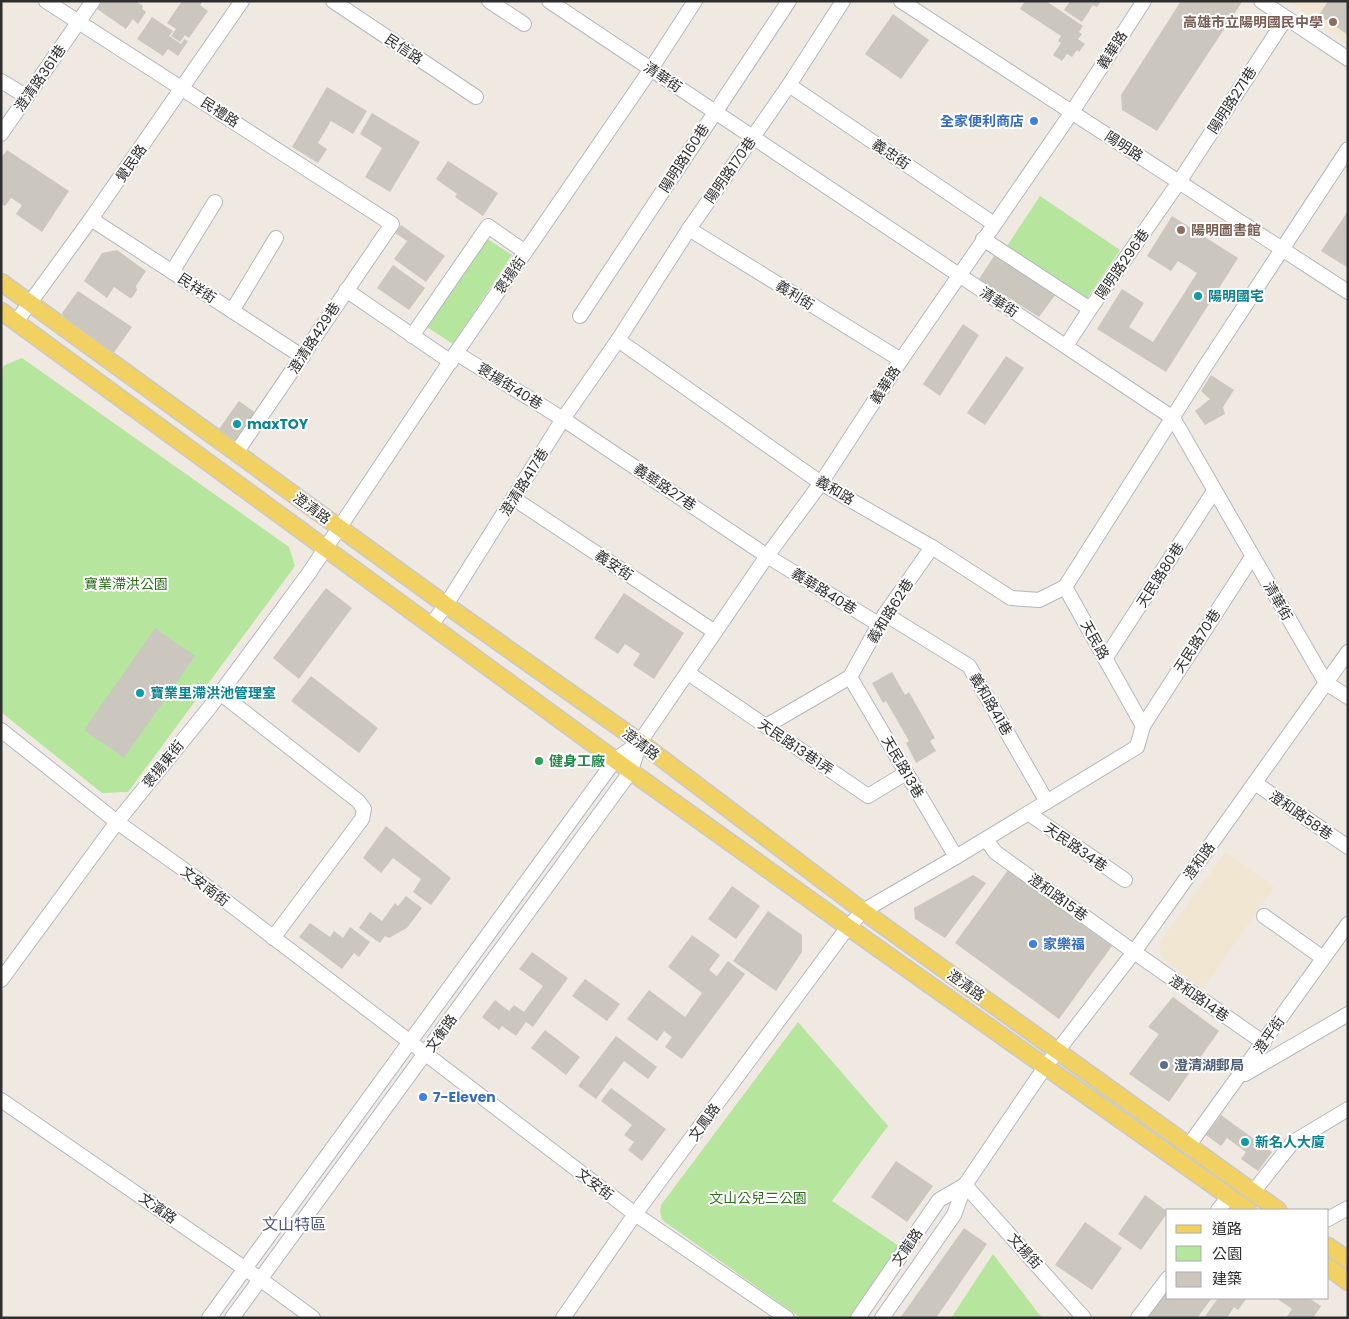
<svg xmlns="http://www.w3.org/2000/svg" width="1349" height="1319" viewBox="0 0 1349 1319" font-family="Poppins,'Noto Sans TC',sans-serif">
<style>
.education{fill:#f0e6d1}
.green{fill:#b6e59e}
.building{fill:#cbc7bf}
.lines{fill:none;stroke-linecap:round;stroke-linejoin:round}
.minor-casing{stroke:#b4b7c1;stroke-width:16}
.major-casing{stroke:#c9c9c9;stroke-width:19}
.minor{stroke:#fff;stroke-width:14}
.major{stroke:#f2d163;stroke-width:16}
.education-dot{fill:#8d6e63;stroke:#fff;stroke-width:2}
.shop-dot{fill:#3f7fe0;stroke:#fff;stroke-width:2}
.culture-dot{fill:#0f9aa8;stroke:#fff;stroke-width:2}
.leisure-dot{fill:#2e9e5b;stroke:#fff;stroke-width:2}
.service-dot{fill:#5c6f8a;stroke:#fff;stroke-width:2}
.labels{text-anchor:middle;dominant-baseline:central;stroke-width:4;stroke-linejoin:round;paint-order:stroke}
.education-label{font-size:14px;font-weight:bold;fill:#785e54;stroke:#fff;text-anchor:end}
.street-label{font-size:14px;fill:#2e2e2e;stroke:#fff}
.shop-label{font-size:14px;font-weight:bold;fill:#366cbe;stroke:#fff;text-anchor:start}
.culture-label{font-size:14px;font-weight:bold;fill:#0d838f;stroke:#fff;text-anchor:start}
.park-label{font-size:14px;fill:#2c6e1b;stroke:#fff}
.leisure-label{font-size:14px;font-weight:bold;fill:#27864d;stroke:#fff;text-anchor:start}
.service-label{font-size:14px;font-weight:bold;fill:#4e5e75;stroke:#fff;text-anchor:start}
.quarter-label{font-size:16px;fill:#4d5680;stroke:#fff}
</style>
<rect width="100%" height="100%" fill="#efe9e1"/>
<g class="education">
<path d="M1287,1H1348V43Z"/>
<path d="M1225,852L1274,887L1203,989L1161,957L1160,942Z"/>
</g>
<g class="green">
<path d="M1040,196L1120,250L1086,300L1007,246Z"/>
<path d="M486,238L512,255L453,344L427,327Z"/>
<path d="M22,358L289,547L295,566L128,792L102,793L1,712V370L5,365Z"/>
<path d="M798,1022L888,1126L832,1201L902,1248L854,1318H801L662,1220L660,1211L661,1205Z"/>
<path d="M993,1254L1042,1318H951Z"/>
</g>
<g class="building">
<path d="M102,1H136L143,6L142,9L146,12L138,24L133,19L126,29L97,9Z"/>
<path d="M182,1H203L200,5L208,11L189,38L185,35L180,42L171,36L176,29L167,23Z"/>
<path d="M1025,1H1046L1083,26L1079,32L1082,34L1078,39L1085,44L1079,52L1077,50L1072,57L1067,54L1062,61L1053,55L1061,43L1058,41L1061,36L1020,9Z"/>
<path d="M1070,1H1101L1097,7L1093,5L1082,22L1064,10Z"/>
<path d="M1181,1L1242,2L1157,131L1122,110L1121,95Z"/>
<path d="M1328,1H1348V35L1319,15Z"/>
<path d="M893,14L929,40L901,79L865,54Z"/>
<path d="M152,17L173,31L169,36L181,44L184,39L188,41L178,56L168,49L163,56L137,39Z"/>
<path d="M327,87L367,111L353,134L331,121L318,143L327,149L318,163L292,147Z"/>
<path d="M372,113L420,142L390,192L365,177L382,148L360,134Z"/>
<path d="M7,150L69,191L42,232L16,214L22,205L11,198L5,206L1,204V158Z"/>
<path d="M448,161L498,193L483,216L455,197L457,194L436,179Z"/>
<path d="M1348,211V268L1321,251Z"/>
<path d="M1172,216L1238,258L1166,372L1097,329L1122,289L1144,303L1129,327L1153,342L1197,273L1178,261L1171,271L1147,256Z"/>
<path d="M401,225L445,256L426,282L394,259L407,241L395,233Z"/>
<path d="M117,250L146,271L136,286L137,290L132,298H130L114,287L107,298L84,281L102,253Z"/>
<path d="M996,253L1056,294L1039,317L979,279Z"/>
<path d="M393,265L425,288L409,310L377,288Z"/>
<path d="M78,291L132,327L113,354L65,321L62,313Z"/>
<path d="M963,324L979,335L940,396L923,384Z"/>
<path d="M1006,356L1024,368L985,425L967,413Z"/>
<path d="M1211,375L1234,390L1223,407L1225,414L1205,425L1195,411L1210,399L1201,391Z"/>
<path d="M239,401L259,415L236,447L216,433Z"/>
<path d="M326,588L352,608L299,679L273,658Z"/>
<path d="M624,593L684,633L654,679L633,665L640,654L625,644L618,654L594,638Z"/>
<path d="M155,628L195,656L124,758L84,730Z"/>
<path d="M892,672L905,695L909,692L935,738L930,741L936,751L916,763L906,743L909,741L886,701L883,703L872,683Z"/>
<path d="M311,676L378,728L359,753L291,701Z"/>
<path d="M386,826L451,878L431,905L413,892L421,879L393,858L381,873L363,858Z"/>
<path d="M1008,870L1112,946L1059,1019L955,943Z"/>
<path d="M973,875L986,883L945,938L915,919L914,908Z"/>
<path d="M732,886L760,906L736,939L708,919Z"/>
<path d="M406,896L422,908L407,928L389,938L385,936L380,943L359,928L370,912L382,921L395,903L398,906Z"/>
<path d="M768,911L802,935V952L776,991L733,961Z"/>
<path d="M310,923L330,937L334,931L343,938L350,927L370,942L359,957L354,953L342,969L299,937Z"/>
<path d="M692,935L720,955L709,970L717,976L728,961L745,974L682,1059L665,1047L672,1037L664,1031L657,1041L627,1019L649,990L685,1017L702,993L668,967Z"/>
<path d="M532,952L568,978L533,1027L526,1022L516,1036L502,1026L499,1030L482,1017L495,1000L509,1011L514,1005L524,1012L543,986L519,969Z"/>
<path d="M585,979L620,1004L607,1021L572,996Z"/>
<path d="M1173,997L1219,1031L1169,1102L1129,1074L1159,1034L1148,1027Z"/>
<path d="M545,1030L580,1057L566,1075L531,1048Z"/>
<path d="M616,1036L657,1067L648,1079L624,1061L596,1099L578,1086Z"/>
<path d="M611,1088L666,1129L642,1161L628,1150L634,1142L624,1135L632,1125L601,1101Z"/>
<path d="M1221,1115L1272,1152L1258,1171L1241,1159L1246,1152L1227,1138L1221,1146L1206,1135Z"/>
<path d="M896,1161L933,1186L907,1222L871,1197Z"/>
<path d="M1145,1195L1168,1212L1141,1250L1118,1234Z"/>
<path d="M1085,1222L1122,1248L1092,1290L1055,1265Z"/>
<path d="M964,1228L987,1244L936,1318H900Z"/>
<path d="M1168,1275V1298H1212L1197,1318H1136Z"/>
<path d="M1218,1298H1247L1238,1310L1234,1307L1227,1318H1204Z"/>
<path d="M1276,1298H1309L1321,1306L1313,1318H1286L1292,1309Z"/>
</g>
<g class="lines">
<g class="minor-casing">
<g id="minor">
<path d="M46,1L392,224L236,453"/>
<path d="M333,1L476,97"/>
<path d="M489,1L524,24"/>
<path d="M549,1L1173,418L1326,683L1348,697"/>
<path d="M901,1L1348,292"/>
<path d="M1261,1L1348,59"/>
<path d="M1,81L27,97"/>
<path d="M789,85L994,224"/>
<path d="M1,134L93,1"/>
<path d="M91,219L303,357"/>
<path d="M689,229L901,360"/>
<path d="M983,239L1090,309"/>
<path d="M172,272L215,202"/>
<path d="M346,290L451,362"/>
<path d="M232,311L276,238"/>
<path d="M580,316L789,1"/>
<path d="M16,322L91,219L242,1"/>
<path d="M412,336L488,226L525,252"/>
<path d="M618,340L821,483L932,547L1011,598L1039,600L1065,587"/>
<path d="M1066,346L1090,309L1179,182L1286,18"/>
<path d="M456,353L563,419L767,556L880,625"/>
<path d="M513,498L715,632"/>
<path d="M885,614L969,666L1047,802"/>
<path d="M431,625L446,605L563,419L618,340L689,229L789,85L843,1"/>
<path d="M1105,659L1214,491"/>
<path d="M688,673L868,796L906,773"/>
<path d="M850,677L956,857"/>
<path d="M220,693L358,801L364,809L362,819L273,938"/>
<path d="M766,726L850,677L885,614L932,547"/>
<path d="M1143,726L1252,557"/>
<path d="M1,730L117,822L197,879L635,1214L787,1318"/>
<path d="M1255,783L1348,847"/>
<path d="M1028,813L1125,880"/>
<path d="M986,839L995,852L1134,952L1264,1043"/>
<path d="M1264,916L1323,958"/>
<path d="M1,980L117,822L210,707L309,573L456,353L651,69L695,1"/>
<path d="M1245,1074L1348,1014"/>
<path d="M1,1100L260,1279L313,1318"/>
<path d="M1189,1145L1348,924"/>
<path d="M965,1185L1084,1318"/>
<path d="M1253,1192L1293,1142L1348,1109"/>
<path d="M1218,1210L1229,1197"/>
<path d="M1328,1219L1348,1208"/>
<path d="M209,1318L615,760L640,742L644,736L767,556L821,483L901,360L1072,112L1144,1"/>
<path d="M232,1318L631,771L640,742"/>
<path d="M563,1318L635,1214L848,927L863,911L956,857L1137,747L1143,726L1065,587L1204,368L1348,149"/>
<path d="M858,1318L939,1200L965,1185"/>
<path d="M882,1318L954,1215L965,1185L1045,1067L1134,952L1348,652"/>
<path d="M1138,1318L1168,1278"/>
</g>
</g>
<g class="major-casing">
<g id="major">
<path d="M1,282L446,605L640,742L863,911L1278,1210"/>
<path d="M1,311L615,760L848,927L1248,1210"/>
<path d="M1328,1246L1348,1260"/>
<path d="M1328,1267L1348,1282"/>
</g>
</g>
<use href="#minor" class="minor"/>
<use href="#major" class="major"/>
</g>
<g class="education-dot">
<circle cx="1333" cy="22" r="5"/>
<circle cx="1181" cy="230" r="5"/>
</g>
<g class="shop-dot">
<circle cx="1034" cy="121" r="5"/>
<circle cx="1033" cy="944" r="5"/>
<circle cx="423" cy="1097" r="5"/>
</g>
<g class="culture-dot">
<circle cx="1198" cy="296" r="5"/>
<circle cx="237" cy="424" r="5"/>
<circle cx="140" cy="693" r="5"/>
<circle cx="1245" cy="1142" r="5"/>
</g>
<circle class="leisure-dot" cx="539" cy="761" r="5"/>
<circle class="service-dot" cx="1164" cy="1065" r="5"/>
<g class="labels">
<g class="education-label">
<text x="1323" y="22">高雄市立陽明國民中學</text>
<text x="1191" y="230" text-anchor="start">陽明圖書館</text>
</g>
<g class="street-label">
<text transform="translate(404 49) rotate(34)">民信路</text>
<text transform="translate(1112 50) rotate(-57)">義華路</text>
<text transform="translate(663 77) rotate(34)">清華街</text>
<text transform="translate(40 78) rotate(-55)">澄清路361巷</text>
<text transform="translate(1232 100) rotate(-57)">陽明路271巷</text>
<text transform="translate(220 112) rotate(33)">民禮路</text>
<text transform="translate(1124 146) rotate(33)">陽明路</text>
<text transform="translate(891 154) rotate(34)">義忠街</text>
<text transform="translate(684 158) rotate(-57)">陽明路160巷</text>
<text transform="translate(131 163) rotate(-55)">覺民路</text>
<text transform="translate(730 170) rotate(-55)">陽明路170巷</text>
<text transform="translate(1122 264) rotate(-55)">陽明路296巷</text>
<text transform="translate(510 275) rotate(-55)">褒揚街</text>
<text transform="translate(197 288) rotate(33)">民祥街</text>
<text transform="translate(795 295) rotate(32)">義利街</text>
<text transform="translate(999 302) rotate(33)">清華街</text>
<text transform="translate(314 338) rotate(-57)">澄清路429巷</text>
<text transform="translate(885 385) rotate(-57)">義華路</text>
<text transform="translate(510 386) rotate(32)">褒揚街40巷</text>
<text transform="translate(524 482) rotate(-58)">澄清路417巷</text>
<text transform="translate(665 487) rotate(34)">義華路27巷</text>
<text transform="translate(835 490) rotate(31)">義和路</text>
<text transform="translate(312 508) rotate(36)">澄清路</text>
<text transform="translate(614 565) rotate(34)">義安街</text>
<text transform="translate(1160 575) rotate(-57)">天民路80巷</text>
<text transform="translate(824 591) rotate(32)">義華路40巷</text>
<text transform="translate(1278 601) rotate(60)">清華街</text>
<text transform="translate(890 611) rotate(-58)">義和路62巷</text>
<text transform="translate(1095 640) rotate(61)">天民路</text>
<text transform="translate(1197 641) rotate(-57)">天民路70巷</text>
<text transform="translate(991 704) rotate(60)">義和路41巷</text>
<text transform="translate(641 744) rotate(37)">澄清路</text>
<text transform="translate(796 747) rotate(34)">天民路13巷1弄</text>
<text transform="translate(163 764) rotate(-51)">褒揚東街</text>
<text transform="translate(903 767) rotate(60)">天民路13巷</text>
<text transform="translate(1301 815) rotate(35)">澄和路58巷</text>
<text transform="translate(1076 847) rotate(35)">天民路34巷</text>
<text transform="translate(1199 861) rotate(-54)">澄和路</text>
<text transform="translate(205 886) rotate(37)">文安南街</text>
<text transform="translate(1058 897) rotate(36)">澄和路15巷</text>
<text transform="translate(966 985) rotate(36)">澄清路</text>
<text transform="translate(1199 998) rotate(35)">澄和路14巷</text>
<text transform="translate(441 1033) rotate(-54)">文衡路</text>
<text transform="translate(1269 1035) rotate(-55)">澄平街</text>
<text transform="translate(704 1122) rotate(-54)">文鳳路</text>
<text transform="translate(595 1184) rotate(37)">文安街</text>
<text transform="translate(158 1208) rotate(35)">文濱路</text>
<text transform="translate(907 1247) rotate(-55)">文龍路</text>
<text transform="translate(1025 1251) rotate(48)">文揚街</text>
</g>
<g class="shop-label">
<text x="1024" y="121" text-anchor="end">全家便利商店</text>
<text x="1043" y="944">家樂福</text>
<text x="433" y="1097">7-Eleven</text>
</g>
<g class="culture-label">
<text x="1208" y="296">陽明國宅</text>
<text x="247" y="424">maxTOY</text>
<text x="150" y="693">寶業里滯洪池管理室</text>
<text x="1255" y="1142">新名人大廈</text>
</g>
<g class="park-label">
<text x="126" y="584">寶業滯洪公園</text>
<text x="758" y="1198">文山公兒三公園</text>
</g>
<g class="leisure-label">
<text x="549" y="761">健身工廠</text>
</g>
<g class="service-label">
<text x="1174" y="1065">澄清湖郵局</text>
</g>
<g class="quarter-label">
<text x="294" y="1224">文山特區</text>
</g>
</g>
<rect width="1349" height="1319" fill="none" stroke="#2e2e2e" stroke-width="5"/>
<rect x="1166" y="1209" width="162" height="90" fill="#ffffff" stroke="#ababab"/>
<rect x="1176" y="1225" width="25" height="8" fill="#f2d163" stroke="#ababab"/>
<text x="1212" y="1234" font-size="15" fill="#2e2e2e">道路</text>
<rect x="1176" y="1246" width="25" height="15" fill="#b6e59e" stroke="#ababab"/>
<text x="1212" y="1259" font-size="15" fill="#2e2e2e">公園</text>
<rect x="1176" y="1272" width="25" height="15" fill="#cbc7bf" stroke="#ababab"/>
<text x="1212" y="1284" font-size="15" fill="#2e2e2e">建築</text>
</svg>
